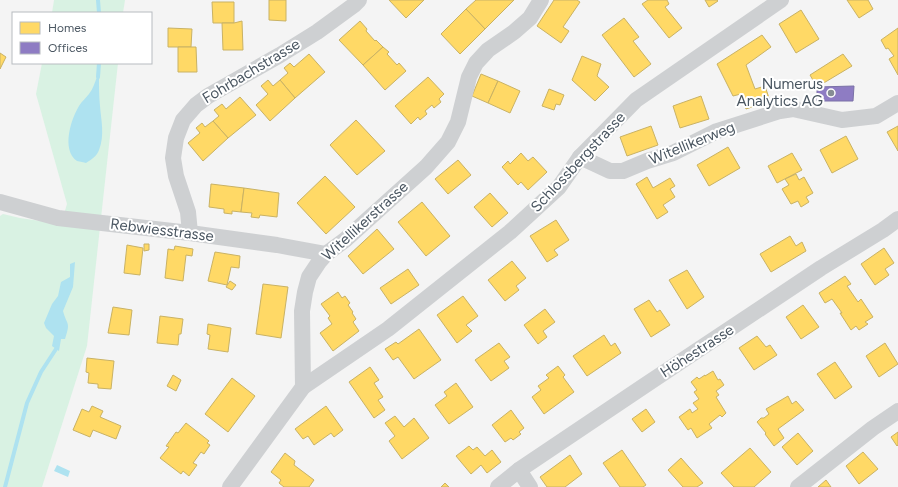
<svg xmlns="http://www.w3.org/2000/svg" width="898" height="487" viewBox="0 0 898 487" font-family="Figtree,sans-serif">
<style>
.green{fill:#d9f2e3}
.water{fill:#aee2f0}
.homes{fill:#ffd966;stroke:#c9b264}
.offices{fill:#8e7cc3;stroke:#7a71a6}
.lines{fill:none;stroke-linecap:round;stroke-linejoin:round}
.stream{stroke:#aee2f0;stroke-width:4}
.minor{stroke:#ced0d2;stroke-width:16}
.poi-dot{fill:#868d94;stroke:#fff;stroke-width:1.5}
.labels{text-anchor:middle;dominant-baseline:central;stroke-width:4;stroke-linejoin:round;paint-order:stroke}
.street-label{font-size:15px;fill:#4a5661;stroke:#fff}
.poi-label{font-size:15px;fill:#4a5661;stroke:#fff;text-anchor:end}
</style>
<rect width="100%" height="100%" fill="#f4f4f4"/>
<g class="green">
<path d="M54,0H125L123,13H52Z"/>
<path d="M42,63H118L87,346L42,487H0V216L3,214L20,218L61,224L67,204L36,94Z"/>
</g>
<g class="water">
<path d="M97,77H99C99,87 99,96 100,106C101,120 105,135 99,150C97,156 92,159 86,163C84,162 80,162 77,161C61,150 71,119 79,106C82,101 86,98 89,94C93,89 95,82 97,77Z"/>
<path d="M75,262L73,287L63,311C67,326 71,321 65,339H61L59,351L52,346L54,336L46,328L44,323L52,304L58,296L61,282L70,277V264Z"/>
<path d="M57,465L70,471L68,477L54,471Z"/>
</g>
<g class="homes">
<path d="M269,0H286V21L269,20Z"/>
<path d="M389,0H424L406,18Z"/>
<path d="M476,0H514L485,29L466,9Z"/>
<path d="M554,0H577L580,2L563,27L569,31L561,43L537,26Z"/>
<path d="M648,0H667L669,4L665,7L682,28L669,38L642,4Z"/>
<path d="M705,0H717L718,1L709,7Z"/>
<path d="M847,0H868L873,9L859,18Z"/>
<path d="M212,2H234V23H213Z"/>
<path d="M466,9L485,29L460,54L441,34Z"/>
<path d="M801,10L819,39L796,53L779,24Z"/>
<path d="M624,18L639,37L633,41L651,64L634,77L602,35Z"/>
<path d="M242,21L243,50H223L222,23H234Z"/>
<path d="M360,21L367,29L366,31L375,41L376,40L383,47L363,65L339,40Z"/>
<path d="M168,28L192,29L191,47H168Z"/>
<path d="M898,28V75L889,59L894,56L888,48L886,49L881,40Z"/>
<path d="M762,35L771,47L746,65L755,89L765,86L770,101L746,109L741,94L733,96L717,64Z"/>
<path d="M178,47H196L197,72H178Z"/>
<path d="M383,47L389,52L387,54L397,65L399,63L406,71L385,90L363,65Z"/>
<path d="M0,53L6,57L0,69Z"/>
<path d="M309,54L325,72L295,98L280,80L288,73L284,68L290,63L294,67Z"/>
<path d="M843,54L852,66L817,87L810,75Z"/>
<path d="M582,56L601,64L597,76L609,87L595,101L572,80Z"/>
<path d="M481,74L498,81L488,103L472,96Z"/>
<path d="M428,77L444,94L439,99L441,102L434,108L432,105L425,111L427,114L420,120L418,117L411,124L395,106Z"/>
<path d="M268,80L273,86L280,80L295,98L270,121L256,105L268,94L261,86Z"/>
<path d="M498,81L520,91L510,113L488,103Z"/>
<path d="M549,89L564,95L560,105L556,104L554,110L542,106Z"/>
<path d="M701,96L709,119L680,128L673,106Z"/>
<path d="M240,97L256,115L228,138L213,121L219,116L214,110L222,104L226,109Z"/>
<path d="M356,120L385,151L357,175L330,145Z"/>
<path d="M213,121L228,138L203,161L188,143L200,133L196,128L202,123L205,127Z"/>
<path d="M651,126L658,145L627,156L620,137Z"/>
<path d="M898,126V151L887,132Z"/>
<path d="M846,136L858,159L832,173L820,150Z"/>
<path d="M728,147L740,168L709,186L697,165Z"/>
<path d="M521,153L528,161L533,157L547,172L528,190L521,182L518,185L502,167L508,161L510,164Z"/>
<path d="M792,153L802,170L777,183L768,166Z"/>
<path d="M458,160L471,175L448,194L435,179Z"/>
<path d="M796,174L799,180L804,177L813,193L806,197L809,202L801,207L798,201L791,204L782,189L789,185L785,179Z"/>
<path d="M325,176L355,207L326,234L297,203Z"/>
<path d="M647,177L653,188L670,178L675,186L670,189L675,197L663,205L668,212L657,219L636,184Z"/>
<path d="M211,184L244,188L241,212L232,211V214L224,213V209L209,207Z"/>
<path d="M244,188L279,193L277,217L260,215L259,218L251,217L252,213L241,212Z"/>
<path d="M490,193L508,213L492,227L474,207Z"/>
<path d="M422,202L450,236L426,256L398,222Z"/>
<path d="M556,220L569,240L554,250L558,255L547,262L530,236Z"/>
<path d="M377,229L394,249L363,274L348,256Z"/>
<path d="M790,236L796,246L802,242L806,251L771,272L760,254Z"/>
<path d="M144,244H149V250L144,251Z"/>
<path d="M127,245L143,248L140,275L124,273Z"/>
<path d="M175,246L193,249L192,256L186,255L183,281L165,278L168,249L174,250Z"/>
<path d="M884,248L894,263L885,269L889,275L875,285L861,264Z"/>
<path d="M215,252L240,256L239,268L231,267L227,285L208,281Z"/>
<path d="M512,261L526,278L516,286L519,290L505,301L488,280Z"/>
<path d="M408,269L419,285L391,304L380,288Z"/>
<path d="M687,270L704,297L687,309L669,280Z"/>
<path d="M845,276L851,284L847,286L858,302L861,299L873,317L865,322L868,324L859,330L856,326L851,330L840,313H842L832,299L825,303L819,293Z"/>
<path d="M230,281L236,285L232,290L226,287Z"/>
<path d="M263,284L288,287L281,338L256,334Z"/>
<path d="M338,292L342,298L345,296L350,303L348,305L353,312L352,313L356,319L353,322L359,331L333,351L320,333L332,324L328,318L330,316L321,304Z"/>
<path d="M463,296L478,316L466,325L472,331L457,343L437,315Z"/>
<path d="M649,300L657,312L660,310L670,325L651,337L634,309Z"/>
<path d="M803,305L819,327L801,339L786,317Z"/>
<path d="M113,307L132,310L129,335L108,333Z"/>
<path d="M545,309L555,322L543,331L547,337L538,344L524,325Z"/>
<path d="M160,316L183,319L181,334H179L178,345L157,343Z"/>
<path d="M208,324L231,328L228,352L208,349L210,335L207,334Z"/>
<path d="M419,329L441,360L414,379L398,357L393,360L385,349L396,342L398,344Z"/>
<path d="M604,335L611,346L615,343L621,353L587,376L573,356Z"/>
<path d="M757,336L766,347L770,345L777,355L754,370L739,348Z"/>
<path d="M499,343L510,357L504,361L509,368L491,381L475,360Z"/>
<path d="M885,343L898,364L879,377L866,356Z"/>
<path d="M87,358L114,361L111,389L98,388V384L88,383L89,373L86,372Z"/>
<path d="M835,362L852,387L835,399L817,374Z"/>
<path d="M558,366L565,375L563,377L574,392L544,414L532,397L541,390L538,386L549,378L546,375Z"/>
<path d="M370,367L379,380L374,383L383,397L378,400L385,410L374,418L349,382Z"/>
<path d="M713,371L718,380L720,379L724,385L716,391L719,395L716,397L726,413L722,417L720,415L709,424L712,428L697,438L691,428L688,430L679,417L690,409L692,413L698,409L693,403L699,399L694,392L697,390L691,382L697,377L699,379L705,375V376Z"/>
<path d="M173,375L181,380L176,391L167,386Z"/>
<path d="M232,378L255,396L228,432L205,414Z"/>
<path d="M456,383L473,407L449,424L435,405L447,396L444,392Z"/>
<path d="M788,396L792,404L796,401L804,410L778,429L784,438L774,446L765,434L766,433L757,422L761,418H764L769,414L766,409Z"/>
<path d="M92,406L103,411L100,417L121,426L116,439L93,430L90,437L73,430L82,409L89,412Z"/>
<path d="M326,406L343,430L334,437L331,433L314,445L308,436L303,439L295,429Z"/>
<path d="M646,409L655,422L642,432L632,419Z"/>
<path d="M511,410L524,428L519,432L521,434L513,440L511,438L505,442L492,425Z"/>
<path d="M395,416L404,427L414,418L429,438L402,459L389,441L395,436L385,423Z"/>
<path d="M186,423L209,441L207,443L210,445L204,454L201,452L193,463L197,465L189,476L183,471L181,474L160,458L169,447L166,446L176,432L178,433Z"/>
<path d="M898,432V445L897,446L891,437Z"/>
<path d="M798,433L813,451L797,465L782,447Z"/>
<path d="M469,446L473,450L477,447L485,456L492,450L501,462L487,473L481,465L471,474L456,456Z"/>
<path d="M750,448L771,472L754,487H734L721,473Z"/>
<path d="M622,450L646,485L643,487H620L603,463Z"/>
<path d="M863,452L878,469L859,484L846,466Z"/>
<path d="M285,453L295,461L294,465L314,480L309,487H284L279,483L281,480L271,472Z"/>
<path d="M570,455L582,474L565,487H547L540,477Z"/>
<path d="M681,458L703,483L697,487H683L668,470Z"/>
<path d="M826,480L831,487H818Z"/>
<path d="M445,483L449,487H441Z"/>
</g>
<path class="offices" d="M854,86L853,101H817V87Z"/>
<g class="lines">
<g class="stream">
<path d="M98,0L99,13"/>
<path d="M98,77L99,63"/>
<path d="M5,487L27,403L41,372L56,349"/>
</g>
<g class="minor">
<path d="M580,157L610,171H623L647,161L673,153L717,131L780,111L793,109L842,120L876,116L898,103"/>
<path d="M0,202L58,218L190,233L277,245L326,254"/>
<path d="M190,233L188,212L176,176L173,158L176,138L183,120L196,105L208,96L280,55L317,32L354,5L359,0"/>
<path d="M303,387L388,329L510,232L559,187L580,157L636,100L781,0"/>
<path d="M519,470L530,487"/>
<path d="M230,487L303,387L302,311L305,292L309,277L319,262L326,254L345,240L426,167L448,142L458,122L469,77L476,63L488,50L514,32L530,18L541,0"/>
<path d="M498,487L519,470L644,386L821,268L883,230L898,219"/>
<path d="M798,487L873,428L898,411"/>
</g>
</g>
<circle class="poi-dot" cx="831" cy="93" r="4"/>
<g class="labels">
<g class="street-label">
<text transform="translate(251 71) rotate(-31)">Fohrbachstrasse</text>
<text transform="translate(692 143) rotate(-22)">Witellikerweg</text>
<text transform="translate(578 162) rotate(-47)">Schlossbergstrasse</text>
<text transform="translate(365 221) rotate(-42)">Witellikerstrasse</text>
<text transform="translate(162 230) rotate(7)">Rebwiesstrasse</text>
<text transform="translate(697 351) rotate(-33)">Höhestrasse</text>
</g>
<g class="poi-label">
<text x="823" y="84">Numerus<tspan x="823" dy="17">Analytics AG</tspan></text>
</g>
</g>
<rect x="12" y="12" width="140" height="52" fill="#ffffff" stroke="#b7bbc0"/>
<rect x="20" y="22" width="20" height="12" fill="#ffd966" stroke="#b7bbc0"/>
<text x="48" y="32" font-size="12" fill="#4a5661">Homes</text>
<rect x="20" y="42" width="20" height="12" fill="#8e7cc3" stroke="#b7bbc0"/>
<text x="48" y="52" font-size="12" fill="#4a5661">Offices</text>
</svg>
